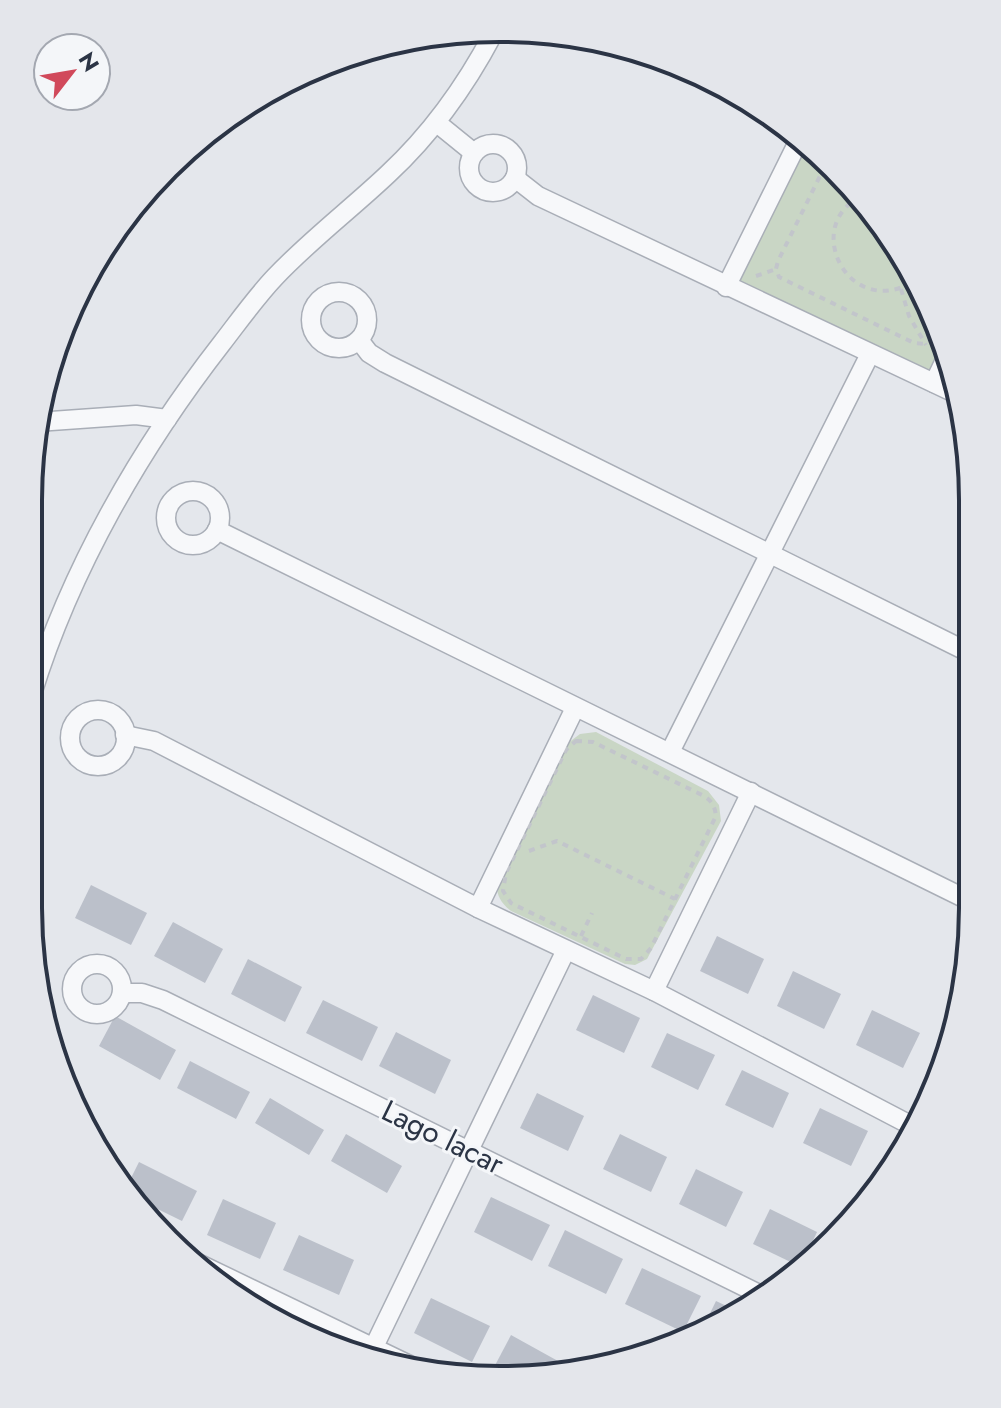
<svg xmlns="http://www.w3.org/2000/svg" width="1001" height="1408" viewBox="0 0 1001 1408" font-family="Jost,sans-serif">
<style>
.green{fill:#c9d6c5}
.building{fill:#bbc0ca}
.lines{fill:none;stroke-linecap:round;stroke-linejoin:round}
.minor-casing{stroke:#a9aeb7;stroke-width:21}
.path{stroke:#c2c5cb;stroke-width:4;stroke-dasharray:6 6;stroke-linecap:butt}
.minor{stroke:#f7f8fa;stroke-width:18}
.labels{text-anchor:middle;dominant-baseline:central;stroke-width:6;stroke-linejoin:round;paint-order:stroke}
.street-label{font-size:30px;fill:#2b3445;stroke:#f4f6f9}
.rim{fill:none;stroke:#2b3445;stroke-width:4}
</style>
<rect width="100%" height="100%" fill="#e4e7ec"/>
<g class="green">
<path d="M797,144L856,189L937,319L947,356L934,383L726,287Z"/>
<path d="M596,732L708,791L719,805L721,821L647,959L635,965L625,964L511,911C500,902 496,895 497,881L568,743L580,734Z"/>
</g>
<g class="building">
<path d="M91,885L147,913L131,945L75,918Z"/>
<path d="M173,922L223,949L205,983L154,956Z"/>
<path d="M717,936L764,959L748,994L700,971Z"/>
<path d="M248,959L302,987L285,1022L231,994Z"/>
<path d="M793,971L841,994L824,1029L777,1006Z"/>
<path d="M593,995L640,1018L624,1053L576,1030Z"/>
<path d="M323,1000L378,1027L362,1061L306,1033Z"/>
<path d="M872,1010L920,1033L903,1068L856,1045Z"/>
<path d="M115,1016L176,1050L160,1080L99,1046Z"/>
<path d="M396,1032L451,1060L435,1094L379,1066Z"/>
<path d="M667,1033L715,1055L698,1090L651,1067Z"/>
<path d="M190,1061L250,1092L236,1119L177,1088Z"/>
<path d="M742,1070L789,1093L773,1128L725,1105Z"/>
<path d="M537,1093L584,1116L568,1151L520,1128Z"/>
<path d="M270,1098L324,1130L309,1155L255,1123Z"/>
<path d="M820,1108L868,1131L851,1166L803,1143Z"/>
<path d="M346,1134L402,1166L387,1193L331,1161Z"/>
<path d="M620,1134L667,1157L651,1192L603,1169Z"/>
<path d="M139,1162L197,1191L182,1221L129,1195L125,1190Z"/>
<path d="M696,1169L743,1192L726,1227L679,1204Z"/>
<path d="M491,1197L550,1225L532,1261L474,1232Z"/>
<path d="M223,1199L276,1223L260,1259L207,1235Z"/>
<path d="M770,1209L817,1232L801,1267L753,1244Z"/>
<path d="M565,1230L623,1259L606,1294L548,1266Z"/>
<path d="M299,1235L354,1260L339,1295L283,1270Z"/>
<path d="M642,1268L701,1296L683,1332L625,1304Z"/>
<path d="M431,1298L490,1326L472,1362L414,1333Z"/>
<path d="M716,1301L735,1310L701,1332Z"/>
<path d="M511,1335L567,1366L561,1376L496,1374L492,1371Z"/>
</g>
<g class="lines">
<g class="minor-casing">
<g id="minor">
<path d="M437,123L474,153"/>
<circle cx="493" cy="168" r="24"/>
<path d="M515,178L538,196L957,394"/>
<path d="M726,287L797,144"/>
<circle cx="339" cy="320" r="28"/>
<path d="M359,340L369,353L385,363L970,653"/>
<path d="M934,383L947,356"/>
<path d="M37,422L136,415L167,419"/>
<circle cx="193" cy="518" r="27"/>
<path d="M217,530L972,902"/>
<path d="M32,694C71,568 141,447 222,343C239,321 256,297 275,277C310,240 351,209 388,174C431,134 465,87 493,34"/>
<circle cx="98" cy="738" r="28"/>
<path d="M125,735L154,741L478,908L654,991L916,1128"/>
<path d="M670,752L870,354"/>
<path d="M478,908L575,708"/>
<circle cx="97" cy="989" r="25"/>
<path d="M654,991L751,792"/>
<path d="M122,993H142L163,1000L761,1295"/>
<path d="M183,1256L422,1371"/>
<path d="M369,1357L566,950"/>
</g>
</g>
<g class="path">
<path d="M825,166L778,261L776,269L779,277L914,343L926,344L930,341L938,323"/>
<path d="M861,197C802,224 847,320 913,282"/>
<path d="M756,276L776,269"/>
<path d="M901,289L909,316L926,345"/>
<path d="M576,741L593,742L704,796C712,801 715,807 716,816L651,948L641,959H626L511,903L503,891L506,873L566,750Z"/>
<path d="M529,851L557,841L675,899"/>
<path d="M581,936L592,913"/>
</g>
<use href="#minor" class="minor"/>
</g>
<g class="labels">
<g class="street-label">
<text transform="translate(443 1137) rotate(26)">Lago lacar</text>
</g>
</g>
<path d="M0 0H1001V1408H0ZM500 42H501A458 458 0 0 1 959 500V908A458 458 0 0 1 501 1366H500A458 458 0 0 1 42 908V500A458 458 0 0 1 500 42Z" fill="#e4e6eb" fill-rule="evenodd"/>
<path class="rim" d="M500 42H501A458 458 0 0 1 959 500V908A458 458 0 0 1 501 1366H500A458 458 0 0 1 42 908V500A458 458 0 0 1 500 42Z"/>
<g transform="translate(72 72) rotate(59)"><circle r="38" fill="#f4f6f9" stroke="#a4a8b1" stroke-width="2"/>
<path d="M0-6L14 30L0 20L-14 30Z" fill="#d1495b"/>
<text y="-12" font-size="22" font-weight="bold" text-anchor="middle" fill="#2b3445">N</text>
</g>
</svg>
